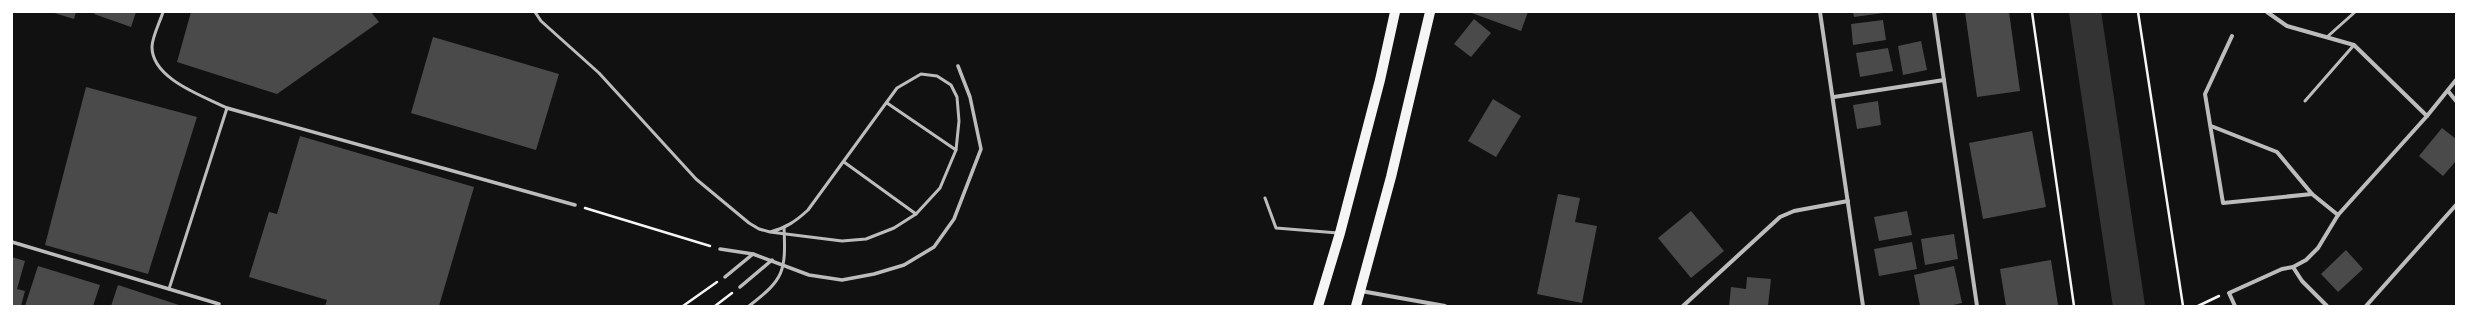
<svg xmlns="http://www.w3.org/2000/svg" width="2468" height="318" viewBox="0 0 2468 318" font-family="'Source Serif 4',serif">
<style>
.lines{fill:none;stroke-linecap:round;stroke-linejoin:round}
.river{stroke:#333;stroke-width:32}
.building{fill:#4a4a4a}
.path{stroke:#f5f5f5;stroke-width:2.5}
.service{stroke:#bcbcbc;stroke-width:3}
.pedestrian{stroke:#bcbcbc;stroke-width:3.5}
.minor{stroke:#bcbcbc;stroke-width:4}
.primary{stroke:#f5f5f5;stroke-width:10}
</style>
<rect width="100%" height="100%" fill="#111"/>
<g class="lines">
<path class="river" d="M2085,12L2129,306"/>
</g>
<g class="building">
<path d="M51,12H76L74,19Z"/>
<path d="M95,12H136L131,27L94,14Z"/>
<path d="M191,12H371L379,22L277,94L177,62Z"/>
<path d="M1469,12H1528L1521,31Z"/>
<path d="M1853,12H1883V13L1854,17Z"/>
<path d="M1965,12H2009L2020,91L1977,97Z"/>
<path d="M1474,19L1491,33L1471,57L1454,44Z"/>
<path d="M1883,20L1886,40L1853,45L1851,24Z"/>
<path d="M433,37L559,74L536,150L411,113Z"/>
<path d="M1921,41L1927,70L1903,75L1898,46Z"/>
<path d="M1888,48L1893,71L1860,77L1856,53Z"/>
<path d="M86,87L197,117L148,274L45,245Z"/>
<path d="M1493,99L1521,116L1496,157L1468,141Z"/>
<path d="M1878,101L1881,125L1857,129L1853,105Z"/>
<path d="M2442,128L2456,139V161L2443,176L2419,156Z"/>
<path d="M2032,131L2046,207L1983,219L1969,143Z"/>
<path d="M300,136L474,187L439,306H325L327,300L249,277L269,212L277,214Z"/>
<path d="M1558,194L1580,198L1575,222L1597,226L1582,303L1537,294Z"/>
<path d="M1691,211L1724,251L1691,278L1658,238Z"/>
<path d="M1907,211L1912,235L1879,241L1874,217Z"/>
<path d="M1954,234L1958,259L1925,265L1921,239Z"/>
<path d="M1912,242L1917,269L1879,276L1874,249Z"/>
<path d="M2346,250L2363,269L2338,292L2321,274Z"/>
<path d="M12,257L25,261L17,289L25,291L21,306L12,305Z"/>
<path d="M2051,260L2058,305L2006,306L2000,269Z"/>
<path d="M38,266L100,285L93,306H25Z"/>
<path d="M1954,266L1962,303L1949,306H1920L1914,275Z"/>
<path d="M1747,277L1771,279L1768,306H1729L1731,287L1746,289Z"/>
<path d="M118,285L182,306H111Z"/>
</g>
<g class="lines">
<g class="path">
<path d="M2032,12L2074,306"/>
<path d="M2138,12L2183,306"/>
<path d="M585,208L710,246"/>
<path d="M683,306L717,282"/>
<path d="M715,306L732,293"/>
<path d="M2198,306L2219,296"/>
</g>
<g class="service">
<path d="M163,12C160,22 152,37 152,47C152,79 203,96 227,108L169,289"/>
<path d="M535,12L541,21L599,73L696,179L749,223L759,229L770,232L842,241L866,239L894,228L916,214L940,188L956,150L959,121L957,97L951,85L937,76L921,74L897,88L808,210C796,221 786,228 770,232"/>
<path d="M2327,37L2355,12"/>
<path d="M2305,101L2354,45"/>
<path d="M887,103L956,150"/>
<path d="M844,162L916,214"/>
<path d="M1265,198L1276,228L1338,233"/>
<path d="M749,306C784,279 786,272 784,228"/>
</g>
<g class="pedestrian">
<path d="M227,108L575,205"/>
<path d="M12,242L219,304"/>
<path d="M720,249L753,254L809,275L842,280L874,274L904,265L934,247L954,219L981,149L970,97L958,66"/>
<path d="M725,277L753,254"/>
<path d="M740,287L772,260"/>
</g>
<g class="minor">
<path d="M1820,12L1863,306"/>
<path d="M1934,12L1977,306"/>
<path d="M2267,12L2287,26L2354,45L2427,116"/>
<path d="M2232,36L2205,94L2223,203L2312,194"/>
<path d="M2448,91L2456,101"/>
<path d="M1834,97L1944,80"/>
<path d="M2211,126L2277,152L2312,194L2338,215"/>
<path d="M2293,267L2302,281L2327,306"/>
<path d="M1361,291L1445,306"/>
<path d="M1683,306L1780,217L1794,211L1848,201"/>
<path d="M2235,306L2229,293L2282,269L2293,267L2306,260L2318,248L2338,215L2427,116L2456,80"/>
<path d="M2366,306L2456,205"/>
</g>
<g class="primary">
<path d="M1318,306L1340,233L1380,80L1395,12"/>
<path d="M1356,306L1391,177L1430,12"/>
</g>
</g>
<rect width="2468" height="318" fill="none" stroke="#ffffff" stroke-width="26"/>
</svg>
